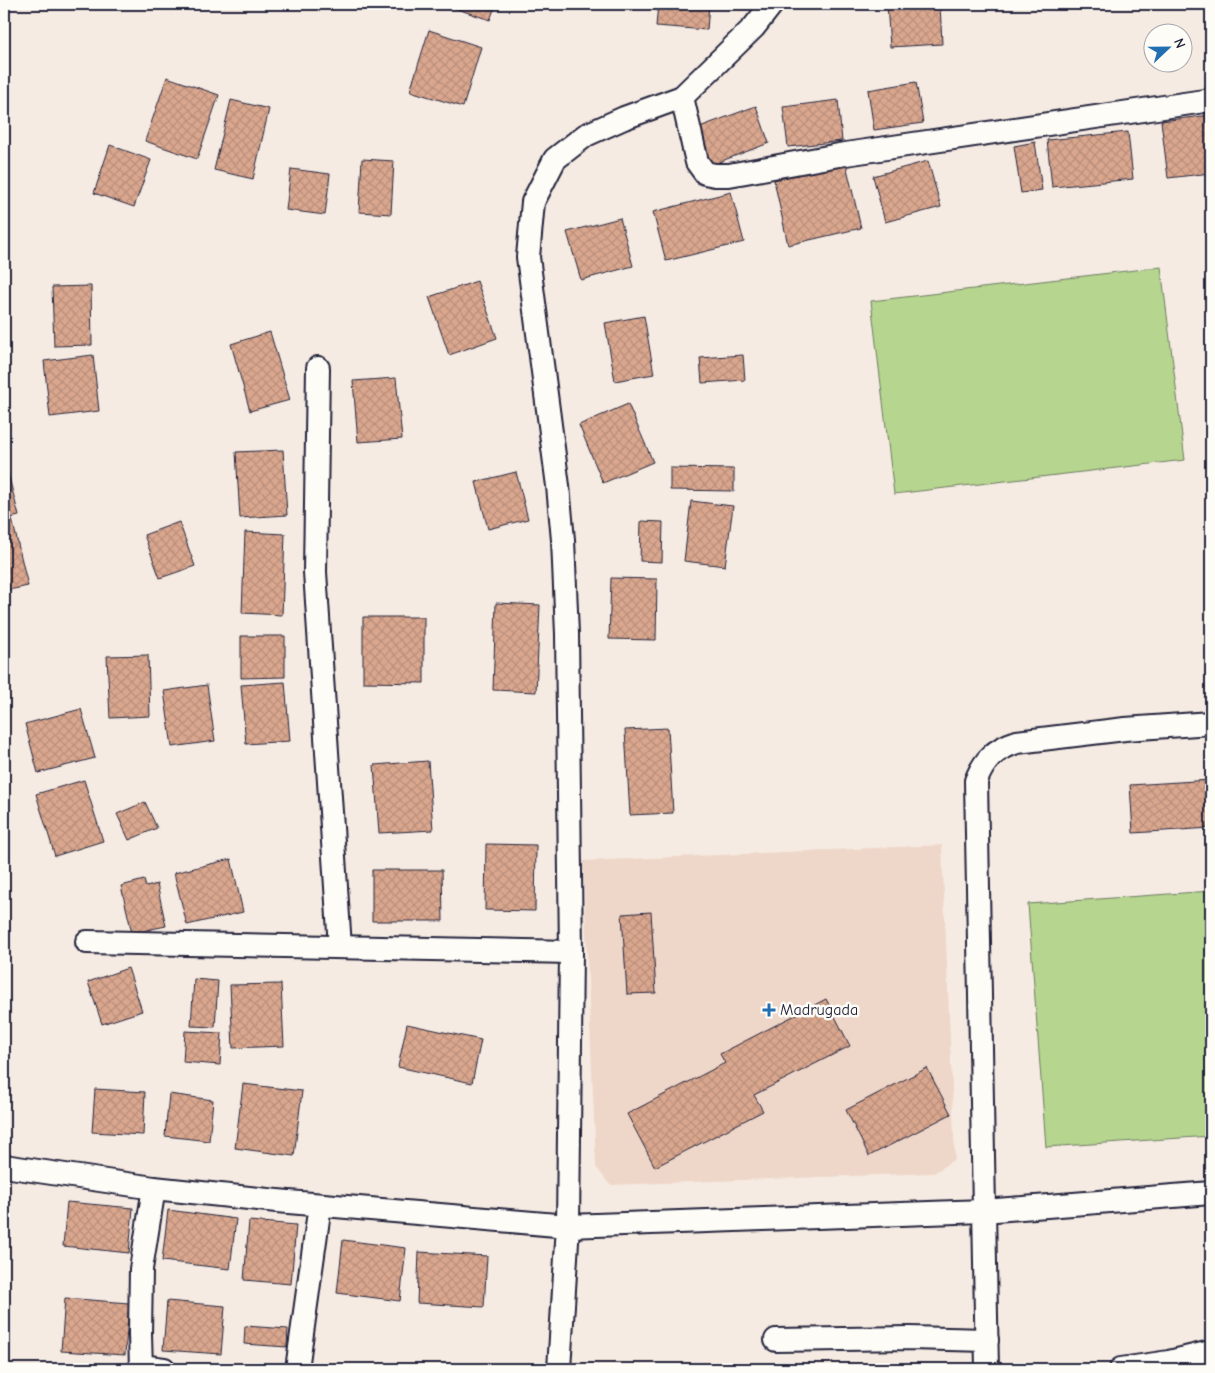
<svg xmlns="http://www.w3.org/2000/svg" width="1215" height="1373" viewBox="0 0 1215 1373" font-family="'Comic Neue',sans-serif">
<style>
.built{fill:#eed7c9}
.green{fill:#b6d58e;stroke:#6c7c64}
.building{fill:url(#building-cross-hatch);stroke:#22223b}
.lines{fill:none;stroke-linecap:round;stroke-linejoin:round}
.street-casing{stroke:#22223b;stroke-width:26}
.street{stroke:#fdfcf7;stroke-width:22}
.poi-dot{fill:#1f6fb2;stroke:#fdfcf7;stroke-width:2}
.labels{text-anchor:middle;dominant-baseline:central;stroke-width:5;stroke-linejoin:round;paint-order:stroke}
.poi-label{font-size:16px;fill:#22223b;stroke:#fdfcf7;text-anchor:start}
</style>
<defs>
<pattern id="building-cross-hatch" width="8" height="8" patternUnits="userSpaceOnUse" patternTransform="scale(1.25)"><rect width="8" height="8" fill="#daa78e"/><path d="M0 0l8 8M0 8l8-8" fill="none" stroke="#bb8f7b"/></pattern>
</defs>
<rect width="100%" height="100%" fill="#f6ebe2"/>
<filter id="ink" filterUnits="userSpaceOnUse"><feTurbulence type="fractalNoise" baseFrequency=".02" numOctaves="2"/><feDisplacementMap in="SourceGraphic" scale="10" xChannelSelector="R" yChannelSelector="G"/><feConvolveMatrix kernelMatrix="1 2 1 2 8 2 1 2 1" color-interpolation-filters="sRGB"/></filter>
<g filter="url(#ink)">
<path class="built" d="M942,845L955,1159L934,1173L610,1185L596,1167L583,861Z"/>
<g class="green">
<path d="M1161,267L1185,460L894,494L871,301Z"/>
<path d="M1211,891V1136L1046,1147L1028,904Z"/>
</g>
<g class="building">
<path d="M453,4H496L490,20L451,7Z"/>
<path d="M658,4H709L707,30L656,26Z"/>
<path d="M887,4H940L942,44L890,47Z"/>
<path d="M429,30L481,47L463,107L410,91Z"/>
<path d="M167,77L219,95L197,159L145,141Z"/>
<path d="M916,82L923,123L874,130L868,90Z"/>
<path d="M231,100L269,109L253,179L214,170Z"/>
<path d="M838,100L842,141L788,147L783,107Z"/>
<path d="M756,106L769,143L711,165L697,128Z"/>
<path d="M1211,115V173L1168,178L1161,121Z"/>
<path d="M1128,132L1133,179L1052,187L1047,140Z"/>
<path d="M1035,142L1042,190L1021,193L1014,146Z"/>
<path d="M110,145L151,160L134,207L94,193Z"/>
<path d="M362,159L394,161L391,214L359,212Z"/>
<path d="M928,161L941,207L885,222L873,176Z"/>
<path d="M846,164L861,228L788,245L774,180Z"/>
<path d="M291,169L330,174L325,215L286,210Z"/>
<path d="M731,192L744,242L666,261L653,212Z"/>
<path d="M620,218L633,266L581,280L567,232Z"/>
<path d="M477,281L497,338L449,355L429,297Z"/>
<path d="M91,286L92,345L54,346L52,287Z"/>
<path d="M644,316L654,374L615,381L605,323Z"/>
<path d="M270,332L290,400L250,411L231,344Z"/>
<path d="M93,355L99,411L50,417L44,361Z"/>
<path d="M743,355L745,380L702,383L700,358Z"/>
<path d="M396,378L402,439L358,442L353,381Z"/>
<path d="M628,404L653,462L603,483L579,425Z"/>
<path d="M283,450L287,515L240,518L236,452Z"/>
<path d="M4,458L19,516L4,520Z"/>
<path d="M670,468L734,469V491L670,490Z"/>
<path d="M516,472L528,519L488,529L476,482Z"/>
<path d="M691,501L733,506L725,566L684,561Z"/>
<path d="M12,519L28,586L4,591V521Z"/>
<path d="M641,521L663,522L662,562L640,561Z"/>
<path d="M179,522L195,566L160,578L144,535Z"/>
<path d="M245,532L285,534L282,615L242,613Z"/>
<path d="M611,578L657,579L656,640L609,639Z"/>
<path d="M496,603L540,605L536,692L493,690Z"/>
<path d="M363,617H424V683L363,682Z"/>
<path d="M241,636H285V677L241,678Z"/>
<path d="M148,655L150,716L110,718L107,656Z"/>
<path d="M285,682L290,741L246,744L241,685Z"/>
<path d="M207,685L215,741L172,747L164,691Z"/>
<path d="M81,709L95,758L38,773L25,724Z"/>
<path d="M668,728L673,813L630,815L625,730Z"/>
<path d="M428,761L433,830L379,833L374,765Z"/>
<path d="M84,780L103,841L55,856L36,794Z"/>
<path d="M1211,780V828L1133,833L1130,785Z"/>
<path d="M145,802L157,828L129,840L117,814Z"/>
<path d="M486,844L536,845L535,911L485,910Z"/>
<path d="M231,859L243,912L187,925L174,873Z"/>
<path d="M372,870H442L443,921H372Z"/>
<path d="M144,880L146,887L157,884L166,926L132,933L121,886Z"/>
<path d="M651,912L656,993L627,994L622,914Z"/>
<path d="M128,968L142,1011L102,1024L88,982Z"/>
<path d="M194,979L218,981L215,1027L191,1026Z"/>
<path d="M281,984L284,1046L233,1048L230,985Z"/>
<path d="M826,999L850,1046L754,1095L763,1111L655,1167L627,1114L725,1063L720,1054Z"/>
<path d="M407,1024L481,1040L472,1083L398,1067Z"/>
<path d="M185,1031L222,1033L220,1065L183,1062Z"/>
<path d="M927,1068L951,1114L869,1156L846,1110Z"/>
<path d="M243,1084L302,1091L294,1156L235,1148Z"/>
<path d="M95,1089L145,1092L143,1135L92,1132Z"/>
<path d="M169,1094L213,1100L209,1141L165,1136Z"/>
<path d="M67,1202L133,1208L129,1253L63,1246Z"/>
<path d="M168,1210L236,1219L230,1269L162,1261Z"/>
<path d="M249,1221L296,1225L291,1284L244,1280Z"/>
<path d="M343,1240L406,1248L400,1301L337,1293Z"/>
<path d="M419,1252L487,1256L484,1307L417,1303Z"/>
<path d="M65,1298L129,1303L125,1355L61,1351Z"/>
<path d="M167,1301L225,1306L221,1354L163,1350Z"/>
<path d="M245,1326L288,1329L287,1347L244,1344Z"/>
<path d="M789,1365V1369H733V1366Z"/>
</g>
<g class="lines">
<g class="street-casing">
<g id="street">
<path d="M682,97L697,162L705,173L715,175H729L839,155L1211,100"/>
<path d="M318,368L315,572L340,947"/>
<path d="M87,942L571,952"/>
<path d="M4,1166L154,1188L277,1201L568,1226L984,1211L1211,1193"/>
<path d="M776,1340L910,1338L987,1340"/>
<path d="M141,1366L164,1369"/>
<path d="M141,1369L140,1334L141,1269L154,1188"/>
<path d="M297,1369L320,1205"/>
<path d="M559,1369L568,1226L571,952L567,634L563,540L558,486L528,257L533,202L555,159L586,135L624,118L682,97L754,27L772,4"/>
<path d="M987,1369L976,781C984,760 995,749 1017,742L1125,729L1211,723"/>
<path d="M1121,1369L1169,1362L1211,1352"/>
</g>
</g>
<use href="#street" class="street"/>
</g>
</g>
<path class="poi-dot" d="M766.5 1002.5h5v5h5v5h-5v5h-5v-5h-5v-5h5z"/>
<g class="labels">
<g class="poi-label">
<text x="780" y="1010">Madrugada</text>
</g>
</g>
<rect width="1215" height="1373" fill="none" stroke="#fdfcf7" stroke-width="20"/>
<rect x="10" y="10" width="1195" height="1353" fill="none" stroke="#22223b" stroke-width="2" filter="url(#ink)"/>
<g transform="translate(1168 48) rotate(68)"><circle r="24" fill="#fdfcf7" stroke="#a5a5ac"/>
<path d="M0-4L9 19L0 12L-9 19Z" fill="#1f6fb2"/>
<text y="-8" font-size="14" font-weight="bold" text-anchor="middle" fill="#22223b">N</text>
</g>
</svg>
